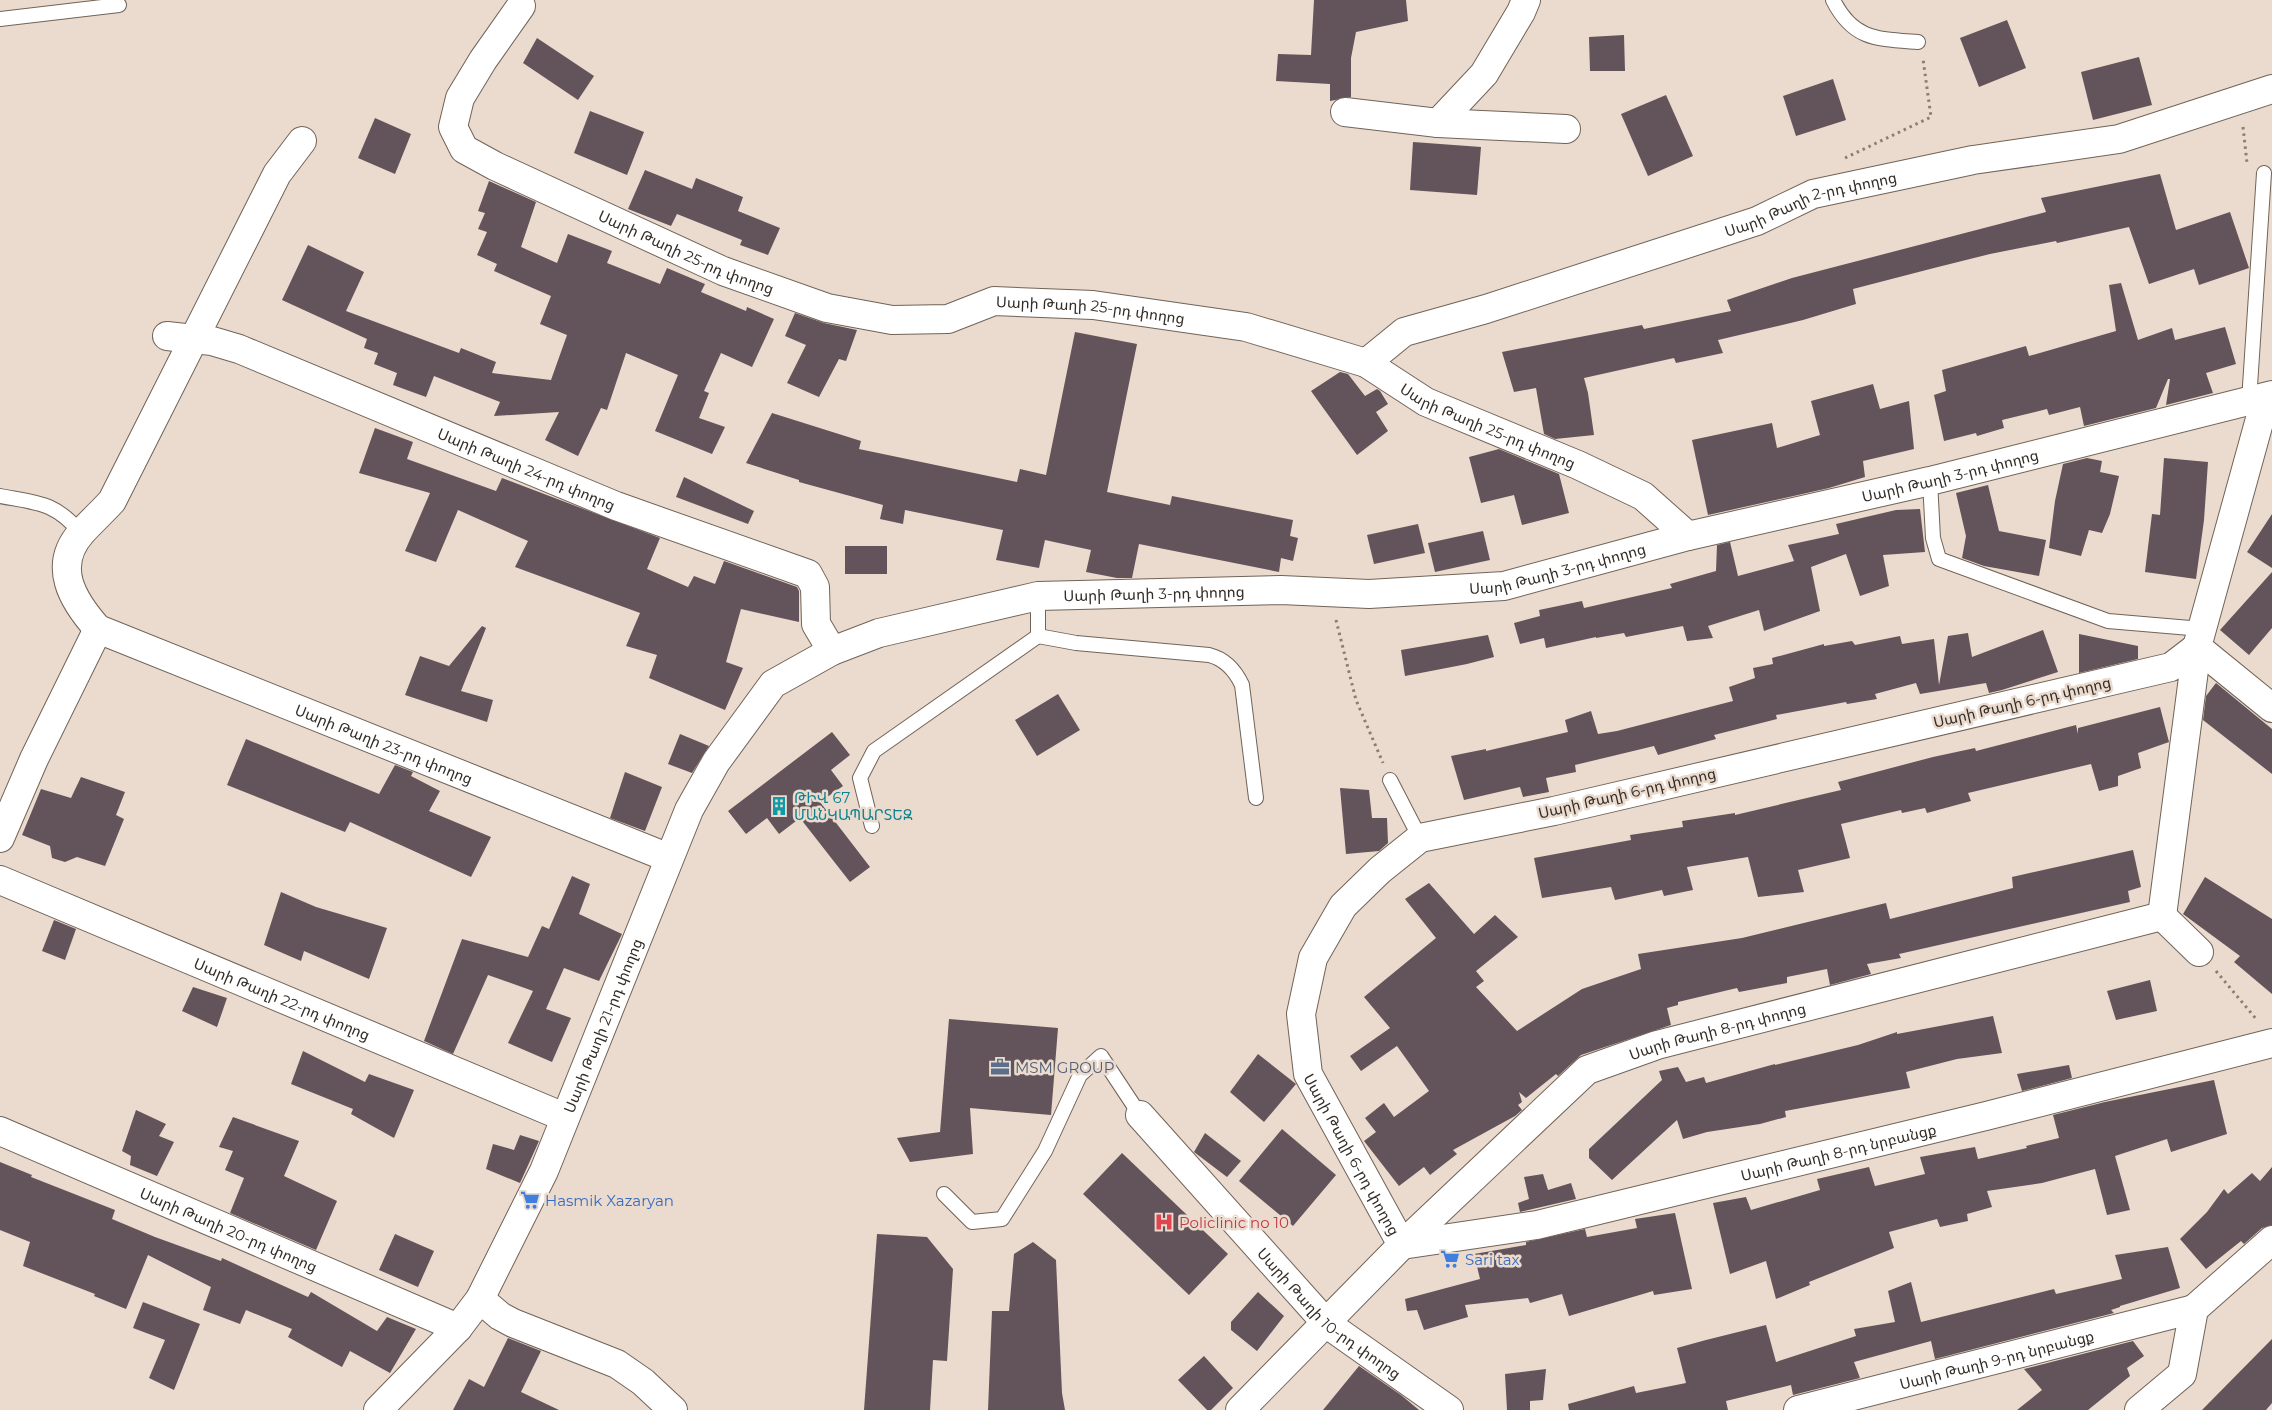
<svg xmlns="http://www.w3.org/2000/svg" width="2272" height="1410" viewBox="0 0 2272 1410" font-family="Montserrat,'Noto Sans Armenian',sans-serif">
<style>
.building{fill:#63535a}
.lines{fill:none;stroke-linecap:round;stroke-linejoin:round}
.service-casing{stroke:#716357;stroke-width:16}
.minor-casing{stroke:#716357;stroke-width:30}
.path{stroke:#887e75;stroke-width:3;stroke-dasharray:2.5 4;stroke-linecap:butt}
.service{stroke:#fff;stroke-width:14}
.minor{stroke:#fff;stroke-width:28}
.labels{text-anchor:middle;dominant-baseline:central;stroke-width:5;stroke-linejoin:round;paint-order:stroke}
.street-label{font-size:15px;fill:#332d28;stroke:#ebdbce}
.culture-label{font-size:15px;fill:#0d838f;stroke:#ebdbce;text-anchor:start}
.service-label{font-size:15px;fill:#4e5e75;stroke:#ebdbce;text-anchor:start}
.shop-label{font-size:15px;fill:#366cbe;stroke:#ebdbce;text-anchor:start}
.health-label{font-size:15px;fill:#be3a42;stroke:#ebdbce;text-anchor:start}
</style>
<rect width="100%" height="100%" fill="#ebdbce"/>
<g class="building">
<path d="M1314,0H1406L1408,21L1356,32L1351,58V97L1330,101V84L1276,81L1278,54L1311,55Z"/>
<path d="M2007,20L2026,68L1979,87L1960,38Z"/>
<path d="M1624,35L1625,71H1590L1589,37Z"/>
<path d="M537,38L594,76L578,100L523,63Z"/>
<path d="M2139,57L2152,105L2093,120L2081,72Z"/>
<path d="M1833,79L1846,120L1796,136L1783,96Z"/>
<path d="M1666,95L1693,156L1648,176L1621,114Z"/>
<path d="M590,111L644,132L627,175L574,153Z"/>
<path d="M375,118L411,134L395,174L358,158Z"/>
<path d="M1413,142L1481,147L1477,195L1410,190Z"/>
<path d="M645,170L692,189L696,178L743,197L738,211L780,228L768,255L740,245L742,240L677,214L671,226L628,209Z"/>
<path d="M2160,174L2176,230L2230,212L2249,268L2199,285L2194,269L2149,284L2129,227L2057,243L2056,241L1990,254L1934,268L1853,289L1856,304L1803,320L1718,340L1723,353L1676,363L1674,358L1584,378L1588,393L1594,435L1555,439L1544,434L1536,388L1514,392L1502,352L1642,325L1644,329L1731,311L1727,300L1792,278L2046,212L2041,198Z"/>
<path d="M489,181L536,202L521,247L557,263L568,234L612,251L607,263L660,284L667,268L705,284L701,292L746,311L747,307L774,319L752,367L721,353L704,391L709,393L699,418L725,427L712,454L655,431L678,375L626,353L607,410L601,408L578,456L545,440L559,412L494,416L500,402L434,376L426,397L393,385L397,373L374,364L378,353L364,348L367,339L282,300L308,245L364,272L346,311L459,353L461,348L496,362L492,373L551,380L567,335L540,324L551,296L494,271L497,264L477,255L487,232L478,229L485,213L478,211Z"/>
<path d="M2121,283L2138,340L2172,328L2175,340L2225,327L2236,364L2206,373L2213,393L2166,405L2170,379H2168L2156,408L2084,426L2080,407L2049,415L2047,409L2002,420L2004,428L1977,436L1976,433L1944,441L1934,395L1946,391L1942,370L2026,346L2029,356L2116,331L2109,285Z"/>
<path d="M795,313L824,323L857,330L846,361L839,359L819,397L787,383L806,345L785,336Z"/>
<path d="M1075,332L1137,344L1107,492L1170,505L1172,496L1293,520L1290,536L1298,538L1293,561L1281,558L1279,572L1139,544L1132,578H1117L1086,572L1091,550L1045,540L1039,568L996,560L1003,530L905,510L903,524L880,519L883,505L799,482V480L746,463L772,413L861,441L859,449L1017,482L1020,469L1046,475Z"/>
<path d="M1340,372L1348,374L1365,396L1377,389L1380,391L1388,404L1376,412L1388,431L1357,455L1311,391Z"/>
<path d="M1873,384L1880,409L1909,401L1914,449L1863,461L1865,477L1829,488L1708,515L1692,440L1772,423L1777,448L1820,435L1811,401Z"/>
<path d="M375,428L413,442L407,459L496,491L502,478L660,538L647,569L688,587L694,576L715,584L724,561L797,587L799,591V622L741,609L726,662L743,668L725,710L649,678L657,655L626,646L640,613L515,567L528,541L458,510L436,562L405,551L430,493L359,473Z"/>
<path d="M1499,449L1559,474L1569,513L1522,525L1514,495L1481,503L1469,457Z"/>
<path d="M2087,458L2102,461L2100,472L2119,476L2110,514L2102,533L2089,530L2081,556L2049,548L2055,501L2063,464Z"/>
<path d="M2164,458L2208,462L2204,520L2196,579L2145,572L2152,514L2160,515Z"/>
<path d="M684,477L754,511L748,524L676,497Z"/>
<path d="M1988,485L1999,531L2046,540L2039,576L1984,566L1962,558L1966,536L1956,493Z"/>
<path d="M1920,509L1925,552L1883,555L1889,586L1860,596L1846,554L1811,567L1820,611L1764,631L1759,610L1708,626L1713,638L1687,641L1683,626L1626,637L1624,633L1596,638V637L1546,648L1544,638L1520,644L1514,623L1540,616L1539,610L1582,601L1584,608L1672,588L1670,584L1716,571L1717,545L1730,542L1738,576L1794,561L1788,545L1839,534L1836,524L1896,510Z"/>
<path d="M2272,514V568L2247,552Z"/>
<path d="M1418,524L1425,553L1374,564L1367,535Z"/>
<path d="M1483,531L1490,560L1435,572L1428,543Z"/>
<rect x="845" y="546" width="42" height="28"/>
<path d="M2272,572V628L2249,655L2220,630Z"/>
<path d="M482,626L486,628L461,691L493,700L487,722L405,695L420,656L449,666Z"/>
<path d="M2043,630L2058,672L2002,690L1989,693L1986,683L1920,694L1916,683L1875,694L1877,699L1847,704L1846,702L1776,715L1777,719L1714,735L1716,739L1658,755L1654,746L1575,765L1576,772L1546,778L1549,792L1523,797L1520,787L1464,800L1451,756L1486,749V751L1568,732L1565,720L1591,711L1598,734L1617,731L1733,701L1729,687L1755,678L1753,668L1773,664L1772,658L1824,644V646L1852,641L1855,645L1900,636L1902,644L1934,639L1939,685L1948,636L1968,633L1972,657Z"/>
<path d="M2079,634L2138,646V659L2079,673Z"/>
<path d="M1488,635L1494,657L1467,664L1405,676L1401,650Z"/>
<path d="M2216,683L2272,729V774L2203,720L2206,696Z"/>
<path d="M1058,694L1080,730L1037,756L1015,720Z"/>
<path d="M2160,707L2169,742L2138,753L2141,768L2118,776V786L2099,791L2091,764L1968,793L1971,801L1927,813L1925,808L1902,813L1901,810L1841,824L1850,858L1798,870L1804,892L1758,897L1748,857L1687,867L1693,890L1664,896L1662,890L1615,900L1611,887L1542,898L1534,858L1631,840L1630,835L1683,827L1682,821L1735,813V815L1841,790L1838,782L1933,757L1975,748L1976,751L2076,725L2078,734V728Z"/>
<path d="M832,732L850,755L831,770L843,786L820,802L870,867L850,882L800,818L779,834L767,818L746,834L728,811Z"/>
<path d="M680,734L709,746L692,773L668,764Z"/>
<path d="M246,739L379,794L395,765L413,772L411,776L440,791L429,811L491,837L471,877L350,822L345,832L227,785Z"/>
<path d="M625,772L662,787L645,831L610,818Z"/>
<path d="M81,777L125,792L116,815L124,819L105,866L77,857L65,862L52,858L50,846L22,835L41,789L71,798Z"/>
<path d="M1340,788L1369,790L1372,818H1387L1388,843L1379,851L1346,854Z"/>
<path d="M2133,850L2141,887L2128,891L2130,902L1899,954L1901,958L1867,964L1871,974L1830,985L1827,969L1787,977V983L1739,992L1737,988L1678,1002V1005L1667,1008L1671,1025L1581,1055L1558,1076L1556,1074L1526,1098L1519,1092L1522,1102L1518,1105L1522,1110L1515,1116L1453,1150L1457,1154L1430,1175L1424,1167L1399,1186L1364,1141L1376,1132L1365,1118L1384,1103L1394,1117L1429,1091L1397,1046L1361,1071L1350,1056L1390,1028L1364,997L1436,938L1405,899L1429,883L1474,934L1495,915L1518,937L1476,971L1484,981L1476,987L1517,1031L1582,989L1641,969L1638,954L1742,938L1886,903L1890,919L2013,888L2012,877Z"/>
<path d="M572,876L590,884L579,914L622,934L599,981L564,968L546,1009L571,1018L552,1062L508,1043L533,991L488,975L453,1054L424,1041L462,939L528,957L542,926L549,929Z"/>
<path d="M2205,877L2272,919V994L2234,962L2240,956L2183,914Z"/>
<path d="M281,892L316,907L387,928L369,979L304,951L301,961L264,945Z"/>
<path d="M54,920L76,929L65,960L42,951Z"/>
<path d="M2150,980L2157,1011L2116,1020L2107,991Z"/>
<path d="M193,987L227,998L217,1027L182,1011Z"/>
<path d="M1993,1016L2002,1053L1957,1059L1906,1072L1910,1088L1785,1111L1786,1117L1760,1124L1707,1132L1683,1139L1677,1120L1612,1180L1589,1158V1149L1662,1080L1659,1071L1678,1067L1686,1082L1704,1077L1706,1083L1775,1064V1065L1858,1045L1897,1032V1034Z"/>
<path d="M949,1019L1058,1028L1051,1115L970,1108L973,1154L910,1162L897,1138L940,1132Z"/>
<path d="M303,1051L365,1082L369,1074L414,1090L394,1138L351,1114L353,1109L291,1084Z"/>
<path d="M1258,1054L1296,1084L1264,1122L1230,1092Z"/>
<path d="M2069,1065L2072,1078L2022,1091L2017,1074Z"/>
<path d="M2214,1080L2227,1134L2171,1152L2167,1139L2115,1156L2130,1210L2107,1215L2095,1169L2042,1183L1987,1191L1992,1207L1967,1214L1968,1221L1940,1227L1937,1219L1889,1232L1894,1248L1809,1282L1810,1285L1776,1299L1766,1261L1730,1274L1713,1203L1746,1197L1751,1210L1820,1190L1817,1179L1869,1167L1875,1186L1925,1174L1920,1157L1975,1147L1978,1159L2027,1148L2026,1146L2059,1138L2053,1115L2105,1102Z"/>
<path d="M136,1110L166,1124L159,1136L174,1142L157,1176L130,1165L131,1156L122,1151Z"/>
<path d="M233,1117L299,1141L284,1176L337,1201L316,1250L230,1213L244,1178L225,1170L233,1151L219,1147Z"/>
<path d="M1282,1129L1336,1175L1293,1226L1239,1181Z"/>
<path d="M1205,1133L1241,1161L1227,1177L1194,1152Z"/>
<path d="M520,1135L539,1141L520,1183L486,1169L493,1144L514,1150Z"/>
<path d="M1122,1153L1228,1254L1189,1295L1083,1194Z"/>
<path d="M0,1162L32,1175L31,1177L115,1210L112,1219L155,1237L221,1261L222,1258L308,1297L311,1292L377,1331L387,1317L416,1329L390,1373L350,1351L342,1367L288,1337L292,1329L246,1310L240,1324L203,1310L211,1287L148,1255L126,1309L94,1296L95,1294L23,1266L30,1242L0,1230Z"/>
<path d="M2272,1167V1225L2262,1228L2244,1244L2241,1241L2206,1269L2180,1239L2207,1212L2224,1189L2228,1194L2252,1173L2260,1181Z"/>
<path d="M1543,1174L1548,1190L1571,1183L1576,1199L1520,1212L1518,1203L1529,1199L1524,1177Z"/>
<path d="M1675,1213L1692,1289L1654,1295L1653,1291L1569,1316L1562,1294L1530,1303L1528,1298L1465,1305L1468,1317L1424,1330L1417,1310L1407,1311L1405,1299L1480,1279L1474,1254L1526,1245V1242L1585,1229L1587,1237L1637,1228L1635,1219Z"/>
<path d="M395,1234L434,1251L418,1287L379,1270Z"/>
<path d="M877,1234L927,1237L953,1269L947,1361L933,1360L930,1410H864Z"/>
<path d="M1033,1242L1056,1260L1062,1393L1065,1410H988L992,1311H1009L1014,1254Z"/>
<path d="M2168,1247L2180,1288L2120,1306V1307L2111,1310L2114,1313L1935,1359L1931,1341L1854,1362L1860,1378L1793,1395L1791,1385L1726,1401L1728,1410H1569L1568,1404L1634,1386L1636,1393L1686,1383L1677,1348L1706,1340L1766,1325L1776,1362L1856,1336L1854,1329L1895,1322L1888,1291L1911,1282L1921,1322L2054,1289L2056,1294L2122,1279L2115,1255Z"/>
<path d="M1258,1292L1284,1316L1257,1351L1231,1330V1322Z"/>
<path d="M143,1302L200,1324L174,1390L149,1378L165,1340L133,1328Z"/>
<path d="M508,1338L541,1351L521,1392L559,1410H453L469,1379L484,1387Z"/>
<path d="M2272,1339V1403L2266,1410H2202Z"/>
<path d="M2133,1341L2144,1356L2127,1368L2130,1376L2088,1410H2017L2042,1390L2024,1369Z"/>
<path d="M1204,1356L1233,1388L1211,1410H1207L1178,1380Z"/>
<path d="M1359,1366L1401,1395L1419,1410H1323Z"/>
<path d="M1546,1369L1543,1400L1530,1401V1410H1507L1505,1374Z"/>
</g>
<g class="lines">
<g class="service-casing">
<g id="service">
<path d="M1833,0C1853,40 1877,39 1918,42"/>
<path d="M0,19L119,5"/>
<path d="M2249,401L2264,173"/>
<path d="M1930,481L1933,538L1939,559L2108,621L2202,629"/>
<path d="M0,496C38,503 55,502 81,533"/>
<path d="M1038,636L1076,643L1209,655C1225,659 1235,670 1242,685L1256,798"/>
<path d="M1390,780L1420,838"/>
<path d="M872,826L860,778L874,751L1038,636V596"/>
<path d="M944,1194L972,1222L1002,1219L1045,1151L1080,1075L1101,1056L1140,1115"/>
</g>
</g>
<g class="minor-casing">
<g id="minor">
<path id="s1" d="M521,6L483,60L460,98L453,127L464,149L495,166L723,271L827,308L892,320L948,319L994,301L1093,305L1246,327L1366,363L1426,402L1578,465L1643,496L1688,536"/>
<path d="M1345,112L1438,123L1566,129"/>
<path d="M1438,123L1484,74L1521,12L1526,0"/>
<path id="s2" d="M302,141L277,174L112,501C102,512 92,521 82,532C51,566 73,601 98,629L669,858"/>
<path id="s3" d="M167,336L212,341L239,349L616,506L808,574L815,587L816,624L832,651"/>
<path id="s4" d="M1366,363L1404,332L1486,309L1757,221L1813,194L1973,160L2119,139L2272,89"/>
<path id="s5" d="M2272,708L2197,647L2171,667L1554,811L1420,838L1380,870L1343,906L1313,958L1301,1014L1308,1074L1402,1245L1537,1225L1986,1116L2272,1043"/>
<path d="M0,838L34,759L98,629"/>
<path id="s6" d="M0,880L564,1117"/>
<path d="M2162,916L2197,647L2266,397"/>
<path d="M2162,916L2199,952"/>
<path id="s7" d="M1140,1115L1327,1324L1449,1410"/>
<path id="s8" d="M0,1131L458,1328"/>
<path d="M480,1299L500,1316L513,1323L617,1364L643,1382L673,1410"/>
<path id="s9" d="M378,1410L458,1328L480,1299L544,1171L689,810L716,762L773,684L832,651L879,633L1038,596L1281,590L1369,594L1504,586L1688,536L1930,481L2272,395"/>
<path id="s10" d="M1240,1410L1402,1245L1587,1070L1657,1045L2162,916"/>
<path id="s11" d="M1798,1410L2194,1309"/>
<path d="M2139,1410L2182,1374L2194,1309L2272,1240"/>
</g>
</g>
<g class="path">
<path d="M2243,127L2247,163"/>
<path d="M1845,158L1931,117L1923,59"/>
<path d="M1336,620L1356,700L1383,763"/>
<path d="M2216,971L2257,1020"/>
</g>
<use href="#service" class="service"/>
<use href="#minor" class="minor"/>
</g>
<defs>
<g id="building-bare" transform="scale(1.5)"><path d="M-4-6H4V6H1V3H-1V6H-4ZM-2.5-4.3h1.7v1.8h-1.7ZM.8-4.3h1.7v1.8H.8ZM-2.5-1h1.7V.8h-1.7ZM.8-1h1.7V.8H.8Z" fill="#0f9aa8" stroke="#ebdbce" stroke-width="2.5" paint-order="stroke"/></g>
<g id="office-bare" transform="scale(1.5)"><path d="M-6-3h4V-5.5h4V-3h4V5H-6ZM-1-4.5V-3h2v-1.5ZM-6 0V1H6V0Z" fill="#5c6f8a" stroke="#ebdbce" stroke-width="2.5" paint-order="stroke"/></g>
<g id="supermarket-bare" transform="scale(1.5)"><path d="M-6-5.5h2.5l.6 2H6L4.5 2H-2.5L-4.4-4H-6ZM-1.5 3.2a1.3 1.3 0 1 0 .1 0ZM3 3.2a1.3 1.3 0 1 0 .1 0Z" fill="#3f7fe0" stroke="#ebdbce" stroke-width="2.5" paint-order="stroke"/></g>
<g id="hospital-bare" transform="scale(1.5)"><path d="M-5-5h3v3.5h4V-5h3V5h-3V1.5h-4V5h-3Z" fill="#e0444e" stroke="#ebdbce" stroke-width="2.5" paint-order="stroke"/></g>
</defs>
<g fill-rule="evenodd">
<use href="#building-bare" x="779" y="806"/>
<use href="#office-bare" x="1000" y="1067"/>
<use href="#supermarket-bare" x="530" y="1200"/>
<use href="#hospital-bare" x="1164" y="1222"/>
<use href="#supermarket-bare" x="1450" y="1259"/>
</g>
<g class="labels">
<g class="street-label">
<text stroke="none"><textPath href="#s4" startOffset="476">Սարի Թաղի 2-րդ փողոց</textPath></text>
<text stroke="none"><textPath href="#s1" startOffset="410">Սարի Թաղի 25-րդ փողոց</textPath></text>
<text stroke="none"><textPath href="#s1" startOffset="830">Սարի Թաղի 25-րդ փողոց</textPath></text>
<text stroke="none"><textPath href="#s1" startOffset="1250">Սարի Թաղի 25-րդ փողոց</textPath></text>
<text stroke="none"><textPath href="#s3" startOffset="385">Սարի Թաղի 24-րդ փողոց</textPath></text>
<text stroke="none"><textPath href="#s9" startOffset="2042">Սարի Թաղի 3-րդ փողոց</textPath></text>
<text stroke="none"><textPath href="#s9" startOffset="1638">Սարի Թաղի 3-րդ փողոց</textPath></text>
<text stroke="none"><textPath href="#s9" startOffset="1232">Սարի Թաղի 3-րդ փողոց</textPath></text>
<text transform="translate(2022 702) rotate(-13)">Սարի Թաղի 6-րդ փողոց</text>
<text stroke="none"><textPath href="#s2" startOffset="869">Սարի Թաղի 23-րդ փողոց</textPath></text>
<text transform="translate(1627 793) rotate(-13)">Սարի Թաղի 6-րդ փողոց</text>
<text stroke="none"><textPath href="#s6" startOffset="306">Սարի Թաղի 22-րդ փողոց</textPath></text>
<text stroke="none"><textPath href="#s9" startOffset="451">Սարի Թաղի 21-րդ փողոց</textPath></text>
<text stroke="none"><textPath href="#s10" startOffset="622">Սարի Թաղի 8-րդ փողոց</textPath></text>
<text stroke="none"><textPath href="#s5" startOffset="1822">Սարի Թաղի 8-րդ նրբանցք</textPath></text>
<text stroke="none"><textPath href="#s5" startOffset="1272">Սարի Թաղի 6-րդ փողոց</textPath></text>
<text stroke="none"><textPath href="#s8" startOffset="249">Սարի Թաղի 20-րդ փողոց</textPath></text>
<text stroke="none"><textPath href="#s7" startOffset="275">Սարի Թաղի 10-րդ փողոց</textPath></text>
<text stroke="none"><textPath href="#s11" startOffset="205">Սարի Թաղի 9-րդ նրբանցք</textPath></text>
</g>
<g class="culture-label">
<text x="794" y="797">ԹԻՎ 67<tspan x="794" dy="17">ՄԱՆԿԱՊԱՐՏԵԶ</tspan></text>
</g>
<g class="service-label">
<text x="1015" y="1067">MSM GROUP</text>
</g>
<g class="shop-label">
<text x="545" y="1200">Hasmik Xazaryan</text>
<text x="1465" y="1259">Sari tax</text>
</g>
<g class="health-label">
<text x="1179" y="1222">Policlinic no 10</text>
</g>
</g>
</svg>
